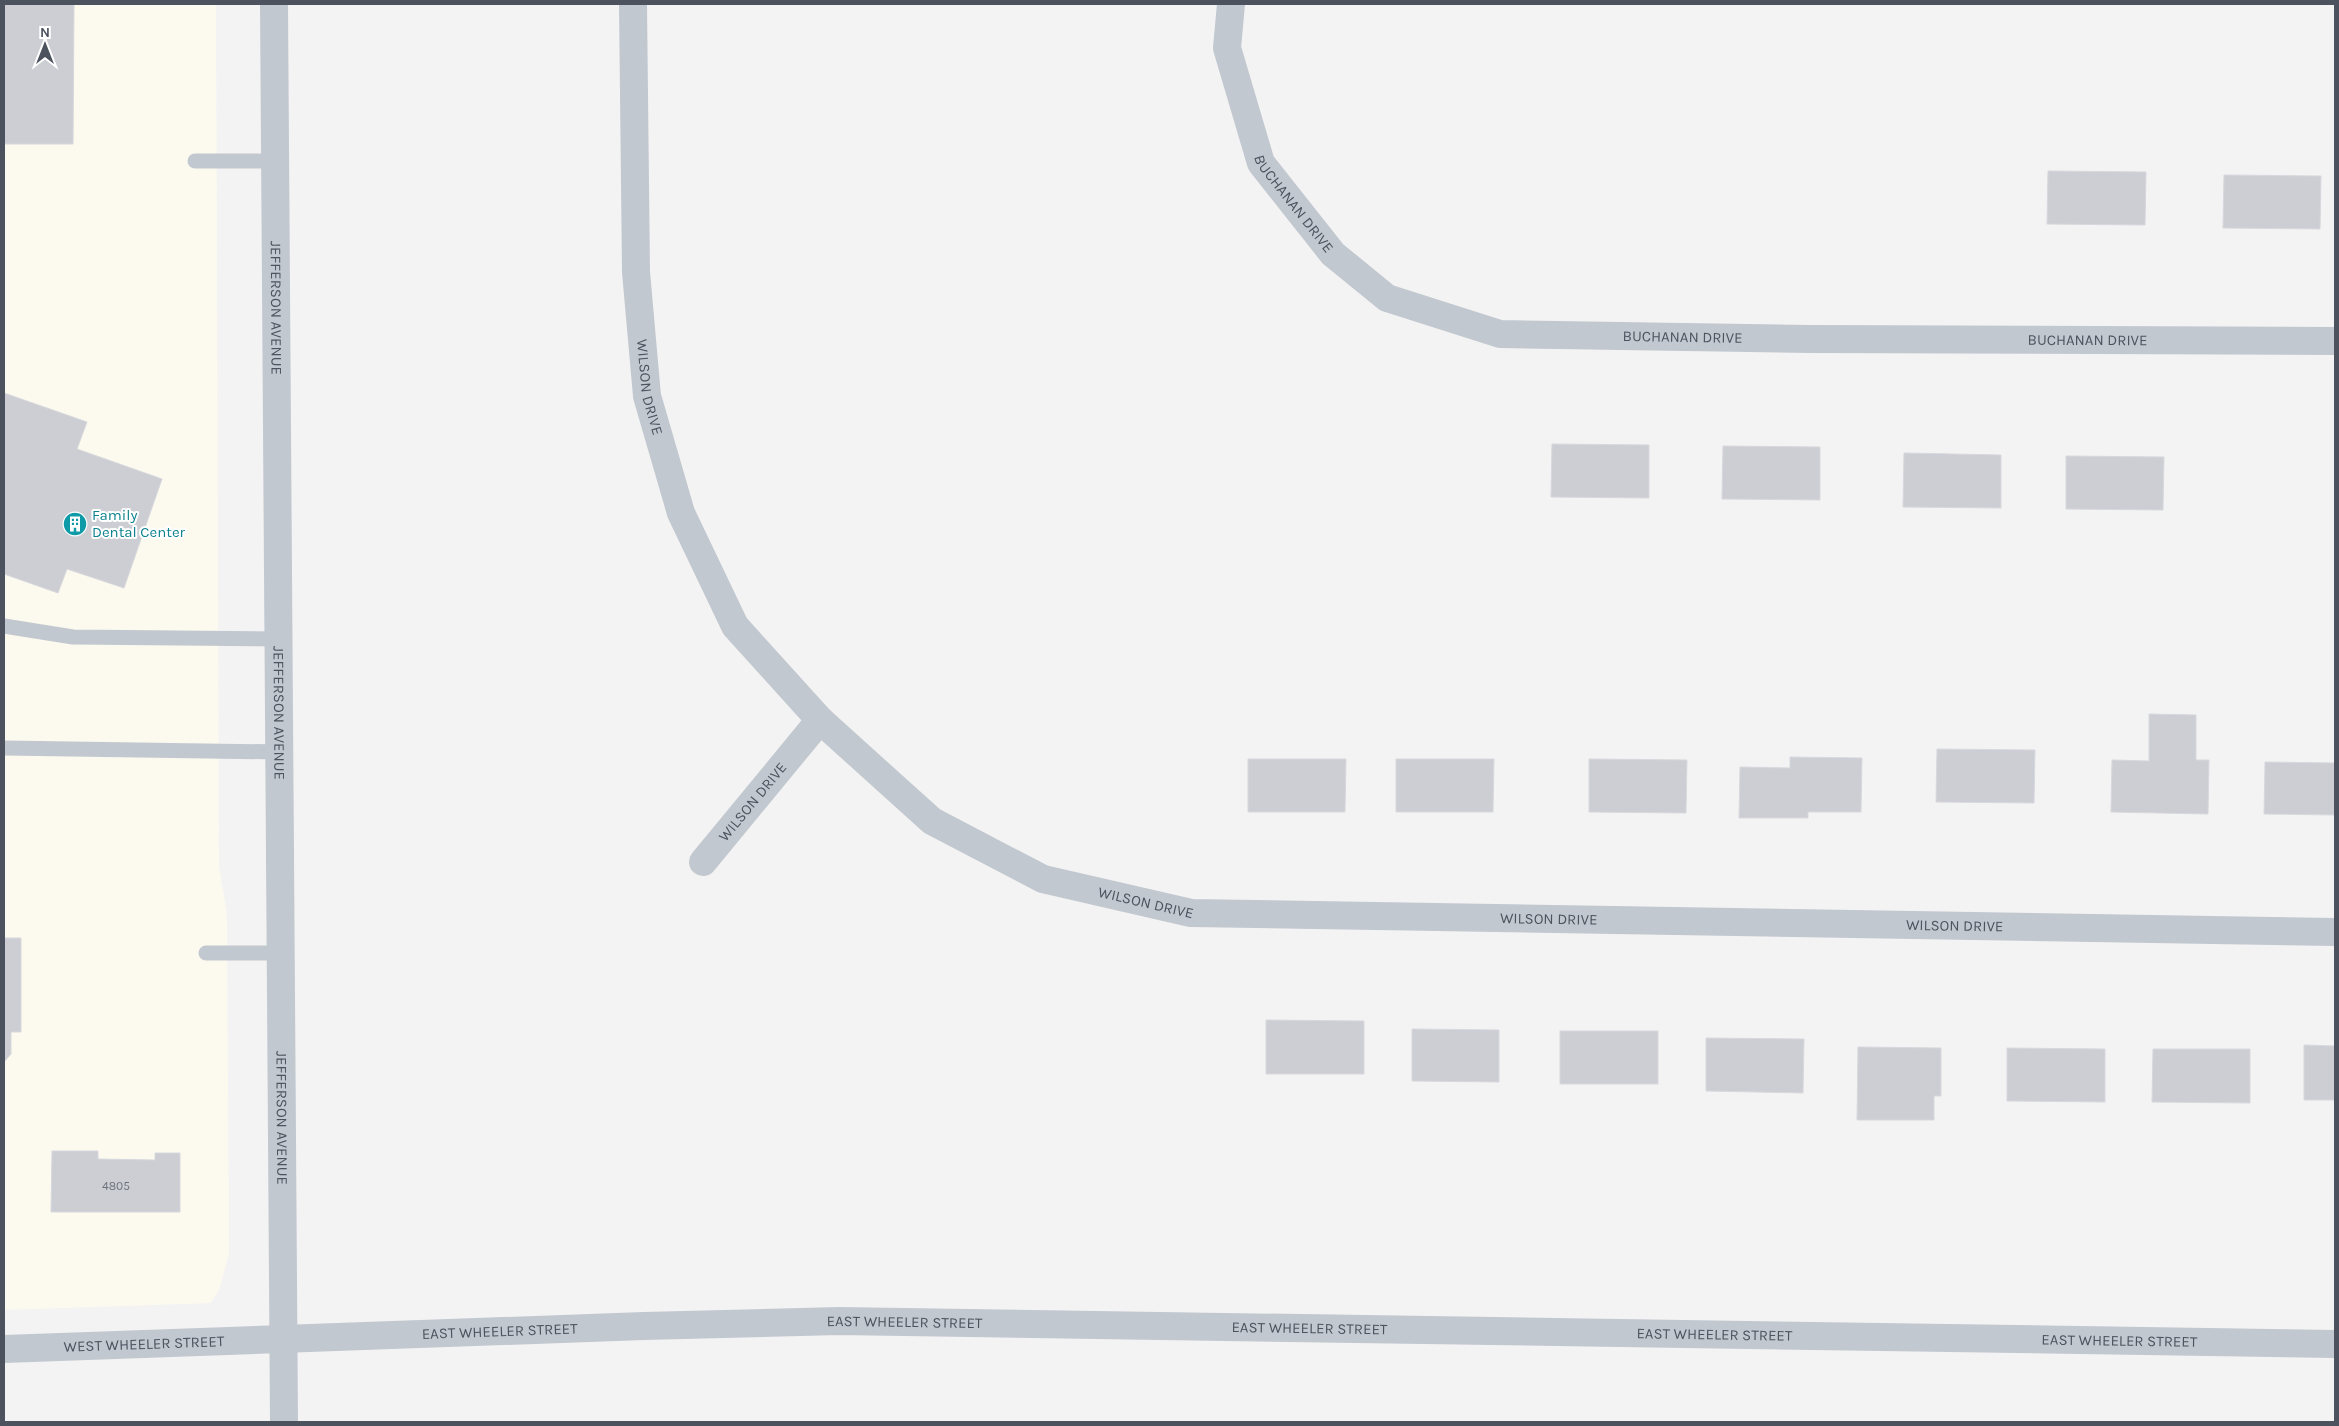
<svg xmlns="http://www.w3.org/2000/svg" width="2339" height="1426" viewBox="0 0 2339 1426" font-family="Karla,sans-serif">
<style>
.commercial{fill:#fcfaef}
.building{fill:#cdced4;stroke:#d7d8dd}
.lines{fill:none;stroke-linecap:round;stroke-linejoin:round}
.service{stroke:#c2c8cf;stroke-width:15}
.minor{stroke:#c2c8cf;stroke-width:28}
.tertiary{stroke:#c2c8cf;stroke-width:28}
.labels{text-anchor:middle;dominant-baseline:central;stroke-width:4;stroke-linejoin:round;paint-order:stroke}
.number-label{font-size:12px;fill:#6c727c}
.street-label{font-size:15px;fill:#4c535e;stroke:#fff}
.culture-label{font-size:15px;fill:#0d838f;stroke:#fff;text-anchor:start}
</style>
<rect width="100%" height="100%" fill="#f4f3f3"/>
<path class="commercial" d="M4,4H216L219,866L227,915L229,1254L219,1290L211,1303L4,1310Z"/>
<g class="building">
<path d="M4,4H74L73,144H4Z"/>
<path d="M2048,171L2146,172L2145,225L2047,224Z"/>
<path d="M2224,175L2321,176L2320,229L2223,228Z"/>
<path d="M4,393L87,422L77,449L162,479L124,588L67,569L58,593L4,574Z"/>
<path d="M1552,444L1649,445V498L1551,497Z"/>
<path d="M1723,446L1820,447V500L1722,499Z"/>
<path d="M1904,453L2001,455V508L1903,507Z"/>
<path d="M2066,456L2164,457L2163,510L2066,509Z"/>
<path d="M2149,714L2196,715V760H2209L2208,814L2111,812L2112,760L2149,761Z"/>
<path d="M1937,749L2035,750L2034,803L1936,802Z"/>
<path d="M1790,757L1862,758L1861,812H1808V818H1739L1740,767L1790,768Z"/>
<path d="M1248,759H1346L1345,812H1248Z"/>
<path d="M1396,759H1494L1493,812H1396Z"/>
<path d="M1589,759L1687,760L1686,813L1589,812Z"/>
<path d="M2265,762L2335,763V815L2264,814Z"/>
<path d="M4,938H21V1032H11V1054L4,1062Z"/>
<path d="M1266,1020L1364,1021V1074H1266Z"/>
<path d="M1412,1029L1499,1030V1082L1412,1081Z"/>
<rect x="1560" y="1031" width="98" height="53"/>
<path d="M1706,1038L1804,1039L1803,1093L1706,1091Z"/>
<path d="M2304,1045L2335,1046V1100H2304Z"/>
<path d="M1858,1047L1941,1048V1096H1934V1120H1857Z"/>
<path d="M2007,1048L2105,1049V1102L2007,1101Z"/>
<path d="M2153,1049H2250V1103L2152,1102Z"/>
<path d="M52,1151H98V1159L155,1160V1153H180V1212H51Z"/>
</g>
<g class="lines">
<g class="service">
<path d="M195,161H277"/>
<path d="M4,626L73,637L280,639"/>
<path d="M4,748L281,752"/>
<path d="M206,953H282"/>
</g>
<g class="minor">
<path id="s1" d="M633,4L636,272L647,396L681,513L735,626L820,720L932,821L1043,879L1191,913L2335,932"/>
<path id="s2" d="M1231,4L1227,48L1261,163L1333,254L1387,298L1500,334L1809,339L2335,341"/>
<path id="s3" d="M703,862L820,720"/>
</g>
<g class="tertiary">
<path id="s4" d="M274,4L284,1422"/>
<path id="s5" d="M4,1349L644,1326L839,1321L2335,1344"/>
</g>
</g>
<defs>
<g id="building-disc" transform="scale(1.25)"><circle r="9.5" fill="#0f9aa8" stroke="#fff"/><path d="M-4-6H4V6H1V3H-1V6H-4ZM-2.5-4.3h1.7v1.8h-1.7ZM.8-4.3h1.7v1.8H.8ZM-2.5-1h1.7V.8h-1.7ZM.8-1h1.7V.8H.8Z" fill="#fff"/></g>
</defs>
<g fill-rule="evenodd">
<use href="#building-disc" x="75" y="524"/>
</g>
<g class="labels">
<g class="number-label">
<text x="116" y="1186">4805</text>
</g>
<g class="street-label">
<text stroke="none"><textPath href="#s2" startOffset="216">BUCHANAN DRIVE</textPath></text>
<text stroke="none"><textPath href="#s4" startOffset="304">JEFFERSON AVENUE</textPath></text>
<text stroke="none"><textPath href="#s2" startOffset="651">BUCHANAN DRIVE</textPath></text>
<text stroke="none"><textPath href="#s2" startOffset="1056">BUCHANAN DRIVE</textPath></text>
<text stroke="none"><textPath href="#s1" startOffset="384">WILSON DRIVE</textPath></text>
<text stroke="none"><textPath href="#s4" startOffset="709">JEFFERSON AVENUE</textPath></text>
<text stroke="none"><textPath href="#s3" startOffset="78">WILSON DRIVE</textPath></text>
<text stroke="none"><textPath href="#s1" startOffset="1148">WILSON DRIVE</textPath></text>
<text stroke="none"><textPath href="#s1" startOffset="1552">WILSON DRIVE</textPath></text>
<text stroke="none"><textPath href="#s1" startOffset="1958">WILSON DRIVE</textPath></text>
<text stroke="none"><textPath href="#s4" startOffset="1114">JEFFERSON AVENUE</textPath></text>
<text stroke="none"><textPath href="#s5" startOffset="901">EAST WHEELER STREET</textPath></text>
<text stroke="none"><textPath href="#s5" startOffset="1306">EAST WHEELER STREET</textPath></text>
<text stroke="none"><textPath href="#s5" startOffset="496">EAST WHEELER STREET</textPath></text>
<text stroke="none"><textPath href="#s5" startOffset="1711">EAST WHEELER STREET</textPath></text>
<text stroke="none"><textPath href="#s5" startOffset="2116">EAST WHEELER STREET</textPath></text>
<text stroke="none"><textPath href="#s5" startOffset="140">WEST WHEELER STREET</textPath></text>
</g>
<g class="culture-label">
<text x="92" y="515">Family<tspan x="92" dy="17">Dental Center</tspan></text>
</g>
</g>
<rect width="2339" height="1426" fill="none" stroke="#4c535e" stroke-width="10"/>
<g transform="translate(45 45)" stroke="#ffffff" stroke-width="4" paint-order="stroke">
<path d="M0-4L9 19L0 12L-9 19Z" fill="#4c535e"/>
<text y="-8" font-size="14" font-weight="bold" text-anchor="middle" fill="#4c535e">N</text>
</g>
</svg>
